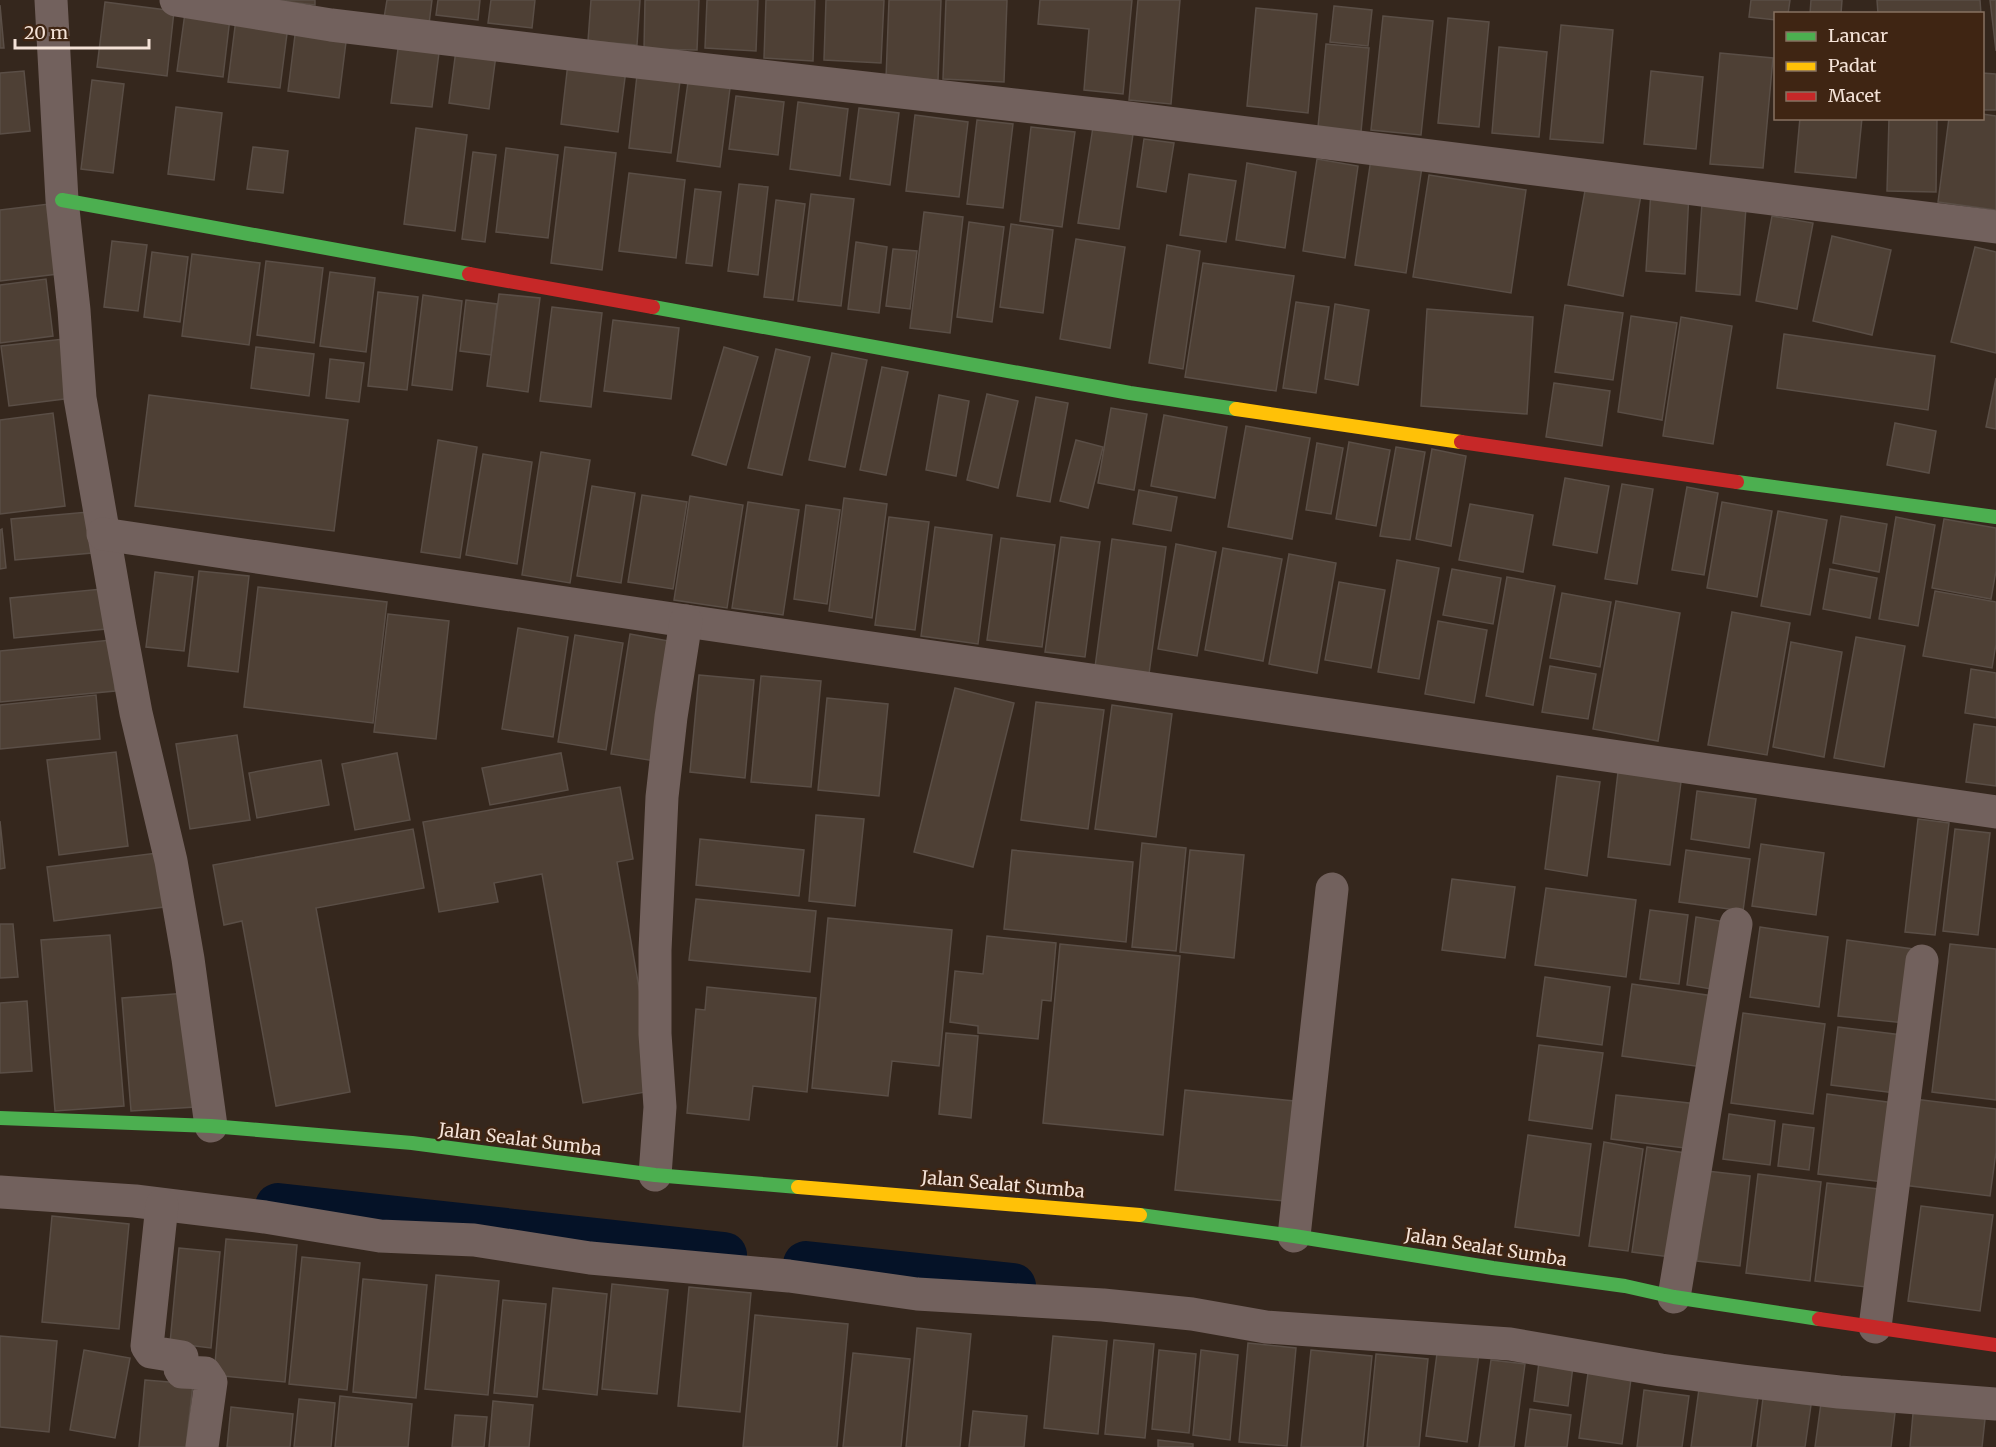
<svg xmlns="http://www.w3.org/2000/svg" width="1996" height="1447" viewBox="0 0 1996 1447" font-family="Merriweather,serif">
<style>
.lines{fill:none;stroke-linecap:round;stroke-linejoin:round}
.canal{stroke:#051227;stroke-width:46}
.building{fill:#4e4035;stroke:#5a4e46;stroke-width:1.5}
.street{stroke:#72615d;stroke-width:33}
.fast{stroke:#4caf50;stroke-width:14}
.slow{stroke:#ffc107;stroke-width:14}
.jam{stroke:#c62828;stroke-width:14}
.labels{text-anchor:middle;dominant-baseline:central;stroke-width:5;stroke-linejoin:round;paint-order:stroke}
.street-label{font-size:18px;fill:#f4e2d7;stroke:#3f2513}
</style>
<rect width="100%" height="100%" fill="#35271d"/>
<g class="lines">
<g class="canal">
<path d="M278,1206L724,1255"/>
<path d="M806,1264L1013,1286"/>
</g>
</g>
<g class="building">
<path d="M274,0H315V5Z"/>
<path d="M387,0H432L429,24L384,18Z"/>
<path d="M438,0H480L478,20L436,15Z"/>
<path d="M491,0H535L532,28L488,23Z"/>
<path d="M591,0H640L637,45L588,41Z"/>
<path d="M645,0H699L697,50L644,49Z"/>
<path d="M707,0H758L756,51L705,48Z"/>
<path d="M766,0H815L813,61L764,58Z"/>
<path d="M826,0H884L881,63L824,60Z"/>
<path d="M889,0H941L938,80L886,78Z"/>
<path d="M946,0H1007L1004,82L943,79Z"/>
<path d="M1040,0H1132L1123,94L1084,90L1089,29L1038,24Z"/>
<path d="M1138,0H1180L1171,104L1129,100Z"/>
<path d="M1751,0H1790L1788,14H1776V20L1749,17Z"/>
<path d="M1811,0H1842L1841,14H1810Z"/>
<path d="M1877,0H1980L1981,14H1878Z"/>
<path d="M1990,0H1996V51Z"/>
<path d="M105,2L174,11L167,76L97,67Z"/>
<path d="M0,5L4,48H0Z"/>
<path d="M1334,6L1372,10L1368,46L1330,42Z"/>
<path d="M1256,8L1317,14L1308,113L1247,106Z"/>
<path d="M185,13L230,18L223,77L177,71Z"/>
<path d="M1383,16L1433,21L1421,135L1371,130Z"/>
<path d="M1448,18L1489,22L1479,127L1438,123Z"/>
<path d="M236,19L288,26L280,88L228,82Z"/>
<path d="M1561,25L1613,30L1603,143L1550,139Z"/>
<path d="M296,27L347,34L339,98L288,91Z"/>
<path d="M399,41L440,45L432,107L391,103Z"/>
<path d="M1326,44L1369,48L1361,132L1318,127Z"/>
<path d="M1499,47L1547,52L1539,137L1492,133Z"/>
<path d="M456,50L496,55L489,109L449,103Z"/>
<path d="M1720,53L1773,58L1763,168L1710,164Z"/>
<path d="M568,63L626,70L618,132L561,124Z"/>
<path d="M24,71L30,131L0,134V73Z"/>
<path d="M1651,71L1703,77L1696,149L1644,144Z"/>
<path d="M1982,73L1996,74V110H1982Z"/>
<path d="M637,75L680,81L671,153L629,148Z"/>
<path d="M92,80L124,84L113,173L81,169Z"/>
<path d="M688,82L730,88L720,167L677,161Z"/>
<path d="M736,96L784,102L778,155L729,149Z"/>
<path d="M798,102L848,109L840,176L790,169Z"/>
<path d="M176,107L222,113L214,180L168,174Z"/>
<path d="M859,108L899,113L890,185L850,179Z"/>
<path d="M1982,114L1996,116V210L1938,202L1949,118H1982Z"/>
<path d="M915,115L968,122L959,197L906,191Z"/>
<path d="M1800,118H1862L1856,178L1795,172Z"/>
<path d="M1889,118H1937L1936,192L1887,191Z"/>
<path d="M977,120L1013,124L1003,208L967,204Z"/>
<path d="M1031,127L1075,132L1062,227L1020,221Z"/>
<path d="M1093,127L1133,134L1119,229L1078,223Z"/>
<path d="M416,128L467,135L455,231L404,224Z"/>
<path d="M1144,139L1174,143L1166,192L1137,187Z"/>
<path d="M253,147L288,151L283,193L247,189Z"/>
<path d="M565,147L616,153L602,270L551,263Z"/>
<path d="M506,148L558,155L548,238L496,232Z"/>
<path d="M473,152L496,155L485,242L462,239Z"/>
<path d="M1317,159L1358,166L1345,258L1303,251Z"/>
<path d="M1371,159L1422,167L1406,273L1355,265Z"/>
<path d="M1247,163L1296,172L1285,248L1236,240Z"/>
<path d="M629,173L685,180L676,258L619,251Z"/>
<path d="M1189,174L1236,181L1226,242L1180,235Z"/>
<path d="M1429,175L1526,190L1511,293L1413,277Z"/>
<path d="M739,184L768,187L758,275L728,271Z"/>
<path d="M1586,185L1641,195L1623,296L1568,285Z"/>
<path d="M695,189L721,192L712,266L686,263Z"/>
<path d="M1651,190L1689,192L1685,274L1646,271Z"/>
<path d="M811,194L854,199L841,306L798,301Z"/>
<path d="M776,200L805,204L793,300L764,297Z"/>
<path d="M1702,203L1746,207L1740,295L1696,291Z"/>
<path d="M49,204L58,274L0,281V210Z"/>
<path d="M924,212L963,217L950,333L910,328Z"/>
<path d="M1772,216L1813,223L1797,309L1756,301Z"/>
<path d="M969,222L1004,227L992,322L957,317Z"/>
<path d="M1011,224L1053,230L1043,313L1000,307Z"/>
<path d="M1832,236L1891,250L1872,335L1813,321Z"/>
<path d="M1076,239L1125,247L1110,348L1060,339Z"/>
<path d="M112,241L147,245L138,311L104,307Z"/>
<path d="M856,242L887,247L879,313L848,309Z"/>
<path d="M1167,245L1200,251L1183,369L1149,363Z"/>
<path d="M1975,247L1996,252V353L1951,342Z"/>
<path d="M893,249L917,251L910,309L886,306Z"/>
<path d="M152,252L188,257L180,322L144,317Z"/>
<path d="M192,254L260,263L249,345L182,336Z"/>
<path d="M266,261L323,268L314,343L257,335Z"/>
<path d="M1203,263L1294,276L1276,391L1185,377Z"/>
<path d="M330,272L375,278L366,352L320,346Z"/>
<path d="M46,279L53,336L0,343V285Z"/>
<path d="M378,292L418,297L407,390L368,386Z"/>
<path d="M499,294L540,298L528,392L487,386Z"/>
<path d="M423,295L462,301L452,390L412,385Z"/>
<path d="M466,300L497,304L491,355L460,351Z"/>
<path d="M1296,302L1329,307L1316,393L1283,388Z"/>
<path d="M1335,304L1369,310L1358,385L1325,379Z"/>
<path d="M1565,305L1623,313L1613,380L1555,372Z"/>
<path d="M552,307L602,313L591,407L540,401Z"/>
<path d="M1427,309L1533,317L1527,414L1421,406Z"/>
<path d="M1631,316L1677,323L1662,420L1618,412Z"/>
<path d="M1681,317L1732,326L1713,444L1663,436Z"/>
<path d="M613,320L679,328L671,399L604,391Z"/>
<path d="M1784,334L1935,356L1928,410L1777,388Z"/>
<path d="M64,339L72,398L9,406L1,346Z"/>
<path d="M256,347L314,354L309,396L251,388Z"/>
<path d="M724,347L758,357L726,465L692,455Z"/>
<path d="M776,349L810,357L782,475L748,468Z"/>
<path d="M832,353L867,360L845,467L809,460Z"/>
<path d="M330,359L364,363L359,402L326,398Z"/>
<path d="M882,367L908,372L886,475L860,470Z"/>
<path d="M1996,378V429L1986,427Z"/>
<path d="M1554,383L1610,391L1602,446L1546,437Z"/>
<path d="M987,394L1018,401L998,488L967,480Z"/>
<path d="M149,395L348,420L334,531L135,506Z"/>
<path d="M939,395L969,401L956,476L926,470Z"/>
<path d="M1036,397L1068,403L1050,502L1017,496Z"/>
<path d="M1111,408L1147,414L1134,490L1098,483Z"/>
<path d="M53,413L65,506L0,514V420Z"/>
<path d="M1164,415L1227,427L1215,498L1151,486Z"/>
<path d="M1895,423L1936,431L1929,473L1887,465Z"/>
<path d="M1246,426L1310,438L1292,539L1228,527Z"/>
<path d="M438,440L477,447L460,558L421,552Z"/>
<path d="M1076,440L1103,447L1088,508L1060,501Z"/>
<path d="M1349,442L1390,450L1376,526L1336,519Z"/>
<path d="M1317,443L1343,448L1331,514L1306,510Z"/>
<path d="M1396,447L1425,452L1410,540L1380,536Z"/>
<path d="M1432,449L1466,456L1451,546L1416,539Z"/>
<path d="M541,452L590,460L570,583L522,575Z"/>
<path d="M483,454L532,462L517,564L466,555Z"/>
<path d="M1565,478L1609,486L1597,553L1553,545Z"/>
<path d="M1622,484L1653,489L1637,584L1605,579Z"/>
<path d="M592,486L635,493L621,583L577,576Z"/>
<path d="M1687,487L1718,493L1704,575L1672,570Z"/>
<path d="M1139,490L1177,497L1171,531L1133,524Z"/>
<path d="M642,495L687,502L673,589L628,582Z"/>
<path d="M690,496L743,505L727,608L674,600Z"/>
<path d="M844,498L887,504L872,618L829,611Z"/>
<path d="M748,502L799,510L783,615L732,608Z"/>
<path d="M1722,502L1772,511L1757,597L1707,588Z"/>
<path d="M1470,504L1533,515L1523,572L1459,560Z"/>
<path d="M806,505L840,510L827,604L794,599Z"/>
<path d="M1778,511L1827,520L1810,615L1761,606Z"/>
<path d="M88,512L92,553L15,560L11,519Z"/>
<path d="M1841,516L1887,524L1879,572L1833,563Z"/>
<path d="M889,517L929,522L915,630L875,625Z"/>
<path d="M1896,517L1935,525L1918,626L1879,619Z"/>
<path d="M1944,519L1996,528V571L1991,599L1932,588Z"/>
<path d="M935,527L992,535L978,644L921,636Z"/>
<path d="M2,529L6,568L0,569V530Z"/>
<path d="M1061,537L1100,542L1085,657L1045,652Z"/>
<path d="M1001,538L1055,545L1042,647L987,640Z"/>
<path d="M1112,539L1166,547L1149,674L1095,667Z"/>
<path d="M1176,544L1216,552L1197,656L1158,649Z"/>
<path d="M1223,548L1282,559L1263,661L1205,650Z"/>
<path d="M1289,554L1336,563L1317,673L1269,664Z"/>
<path d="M1397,560L1439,568L1419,679L1378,672Z"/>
<path d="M1452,569L1501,578L1493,624L1443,615Z"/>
<path d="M1830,569L1877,578L1870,618L1823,609Z"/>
<path d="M199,571L249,576L238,672L188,666Z"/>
<path d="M155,572L193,577L184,651L146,647Z"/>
<path d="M1507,577L1555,586L1533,705L1486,696Z"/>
<path d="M1339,582L1385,590L1371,668L1325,660Z"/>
<path d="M258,587L387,602L373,723L244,707Z"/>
<path d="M102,589L106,629L14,638L10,598Z"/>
<path d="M1935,591L1996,602V644L1992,668L1923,656Z"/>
<path d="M1562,593L1611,602L1600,667L1550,658Z"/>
<path d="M1616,601L1680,613L1658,741L1593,729Z"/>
<path d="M1732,612L1790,623L1767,755L1708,745Z"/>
<path d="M388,614L449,621L436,739L374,732Z"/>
<path d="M1438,621L1487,630L1474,703L1425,694Z"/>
<path d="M518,628L568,637L553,737L502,729Z"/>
<path d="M630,634L680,643L661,762L611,754Z"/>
<path d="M575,635L623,643L606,750L558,742Z"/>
<path d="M1856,637L1905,646L1884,767L1834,758Z"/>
<path d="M111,640L115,691L0,702V651Z"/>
<path d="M1791,642L1842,652L1824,757L1773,747Z"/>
<path d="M1550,666L1596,674L1588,719L1542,712Z"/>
<path d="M1971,669L1996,673V718L1965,713Z"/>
<path d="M699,675L754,680L745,778L690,772Z"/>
<path d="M761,676L821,681L811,787L751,782Z"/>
<path d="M955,688L1014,703L973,867L914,852Z"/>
<path d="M96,695L100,739L0,749V705Z"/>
<path d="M827,698L888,704L879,796L818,790Z"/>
<path d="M1036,702L1104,710L1088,829L1021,820Z"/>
<path d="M1112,705L1172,714L1156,837L1095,829Z"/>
<path d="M1974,724L1996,727V786L1966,782Z"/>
<path d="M237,735L250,820L190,829L176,744Z"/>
<path d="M116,752L128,846L59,855L47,760Z"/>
<path d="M397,753L410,820L355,830L342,764Z"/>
<path d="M561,753L568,790L490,805L482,768Z"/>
<path d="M321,760L329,805L257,818L249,773Z"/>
<path d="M1618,772L1681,782L1670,865L1608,857Z"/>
<path d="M1557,776L1600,782L1587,876L1545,869Z"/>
<path d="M620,787L633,859L617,862L657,1090L583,1103L542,874L494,883L498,902L439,912L423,822Z"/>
<path d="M1697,791L1756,799L1749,848L1691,839Z"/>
<path d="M816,815L864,819L855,906L809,901Z"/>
<path d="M1918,819L1949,823L1935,935L1905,932Z"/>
<path d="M0,821L5,868L0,869Z"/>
<path d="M413,829L424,888L316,908L350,1092L276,1106L242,921L224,925L213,865Z"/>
<path d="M1955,829L1990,833L1978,935L1943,931Z"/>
<path d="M700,839L804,850L799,896L696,885Z"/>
<path d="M1142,843L1186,848L1176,951L1132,947Z"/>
<path d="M1761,844L1824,853L1816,915L1752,906Z"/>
<path d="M1012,850L1133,862L1126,942L1004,929Z"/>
<path d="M1190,850L1244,855L1234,958L1180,952Z"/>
<path d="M1686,850L1750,859L1743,911L1679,902Z"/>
<path d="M157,853L164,907L54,921L47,867Z"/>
<path d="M1452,879L1515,887L1505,958L1442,950Z"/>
<path d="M1546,888L1636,900L1626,977L1535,965Z"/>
<path d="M696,899L816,911L810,972L689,960Z"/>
<path d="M1650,910L1688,915L1679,984L1640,979Z"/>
<path d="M1696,917L1732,923L1723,991L1687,985Z"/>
<path d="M828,918L952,930L939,1066L892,1061L888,1096L812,1088Z"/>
<path d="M0,924H13L18,977L0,978Z"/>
<path d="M1760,927L1828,937L1819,1007L1750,997Z"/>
<path d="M110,935L124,1106L55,1111L41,940Z"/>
<path d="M987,936L1056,943L1051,1001L1042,1000L1038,1039L978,1033V1026L950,1022L955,971L983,974Z"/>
<path d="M1847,940L1913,949L1905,1023L1838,1016Z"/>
<path d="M1060,944L1180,956L1163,1135L1043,1123Z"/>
<path d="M1950,944L1996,949V1100L1932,1092Z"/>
<path d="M1545,977L1610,987L1602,1045L1537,1036Z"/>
<path d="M1632,984L1720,997L1710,1068L1622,1056Z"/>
<path d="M707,987L816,998L807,1092L753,1086L749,1120L687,1113L696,1009L705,1010Z"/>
<path d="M187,993L196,1107L131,1111L122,998Z"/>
<path d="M27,1001L32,1071L0,1073V1003Z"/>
<path d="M1743,1013L1825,1024L1813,1114L1731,1103Z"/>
<path d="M1838,1027L1902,1035L1895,1093L1831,1085Z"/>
<path d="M946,1033L978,1036L971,1118L939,1114Z"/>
<path d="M1539,1045L1603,1053L1592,1129L1529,1120Z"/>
<path d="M1185,1090L1304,1102L1294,1202L1175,1190Z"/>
<path d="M1827,1094L1902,1104L1892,1183L1818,1174Z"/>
<path d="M1616,1095L1698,1104L1693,1149L1611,1139Z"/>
<path d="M1914,1099L1996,1109V1152L1990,1196L1903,1185Z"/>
<path d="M1729,1114L1775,1121L1770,1165L1723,1159Z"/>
<path d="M1783,1124L1814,1128L1809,1170L1778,1166Z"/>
<path d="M1528,1135L1591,1144L1579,1236L1515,1227Z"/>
<path d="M1604,1142L1643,1149L1628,1251L1589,1246Z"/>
<path d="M1647,1147L1692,1154L1678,1258L1632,1252Z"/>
<path d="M1707,1171L1750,1176L1740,1266L1697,1261Z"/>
<path d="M1758,1174L1821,1182L1810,1281L1746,1273Z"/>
<path d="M1827,1183L1887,1190L1875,1288L1815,1281Z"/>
<path d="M1921,1206L1993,1215L1980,1311L1908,1301Z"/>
<path d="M52,1216L129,1224L119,1329L42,1322Z"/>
<path d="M226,1239L297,1245L285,1382L214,1375Z"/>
<path d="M179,1248L220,1252L211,1348L170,1343Z"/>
<path d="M302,1257L360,1263L347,1390L289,1384Z"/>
<path d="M436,1275L499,1281L488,1395L425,1389Z"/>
<path d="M363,1279L427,1285L416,1398L353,1392Z"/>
<path d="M612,1284L668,1290L657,1394L602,1389Z"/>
<path d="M689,1287L751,1293L740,1412L678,1406Z"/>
<path d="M553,1288L607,1294L597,1395L543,1389Z"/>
<path d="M503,1300L546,1304L537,1397L494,1393Z"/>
<path d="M755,1315L848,1324L837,1447H743Z"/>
<path d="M917,1328L971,1334L960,1447H906Z"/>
<path d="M0,1336L57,1341L49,1432L0,1427Z"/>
<path d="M1053,1336L1107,1341L1098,1434L1044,1428Z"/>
<path d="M1114,1340L1154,1344L1145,1438L1105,1434Z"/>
<path d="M1248,1343L1296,1348L1287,1446L1239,1442Z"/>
<path d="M1438,1346L1479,1353L1467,1442L1426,1436Z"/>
<path d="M84,1350L130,1358L115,1438L70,1430Z"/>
<path d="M1159,1350L1196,1354L1189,1433L1152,1429Z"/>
<path d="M1201,1350L1238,1355L1230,1440L1193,1435Z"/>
<path d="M1311,1350L1372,1356L1363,1447H1301Z"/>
<path d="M853,1353L910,1359L901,1447H843Z"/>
<path d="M1376,1354L1428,1359L1419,1447H1367Z"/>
<path d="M1540,1354L1574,1358L1568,1406L1534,1401Z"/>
<path d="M1491,1360L1525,1364L1514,1447H1479Z"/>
<path d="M1588,1373L1631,1379L1622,1444L1579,1438Z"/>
<path d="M145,1380L193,1384L186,1447H139Z"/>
<path d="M1699,1389L1758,1398L1751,1447H1691Z"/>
<path d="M1644,1390L1689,1396L1682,1447H1637Z"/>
<path d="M340,1396L412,1404L408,1447H335Z"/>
<path d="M1763,1398L1811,1405L1805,1447H1757Z"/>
<path d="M299,1399L335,1403L331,1447H294Z"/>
<path d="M493,1401L533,1405L529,1447H489Z"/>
<path d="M1914,1402L1986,1410L1982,1447H1910Z"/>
<path d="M1821,1403L1895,1413L1891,1447H1815Z"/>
<path d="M231,1407L293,1414L290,1447H227Z"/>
<path d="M1530,1409L1571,1415L1567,1447H1525Z"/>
<path d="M973,1411L1027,1416L1024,1447H969Z"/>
<path d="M455,1415L487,1417L484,1447H452Z"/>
<path d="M1158,1440L1193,1444V1447H1158Z"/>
</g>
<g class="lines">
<g class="street">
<path d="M51,0L62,200L74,310L80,398L120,627L136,713L171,861L188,959L211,1126"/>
<path d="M176,0L331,25L611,59L1112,116L1996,227"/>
<path d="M103,534L686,621L1996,812"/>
<path d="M655,1175L660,1107L655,1034V950L662,797L671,717L686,621"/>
<path d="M0,1192L135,1201L265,1217L380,1236L474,1240L590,1258L789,1276L917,1294L1103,1305L1192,1314L1266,1327L1510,1344L1661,1370L1743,1381L1839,1392L1996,1404"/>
<path d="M162,1205L147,1346L151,1352L182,1357L180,1369L182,1372L205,1373L211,1382L202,1447"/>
<path d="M1294,1236L1332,889"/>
<path d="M1674,1297L1736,924"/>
<path d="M1875,1327L1922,961"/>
</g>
<g class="fast">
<path d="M62,200L469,274"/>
<path d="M653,307L1130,393L1236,409"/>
<path d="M1737,482L1996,517"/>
<path d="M0,1118L211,1126L412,1143L655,1175L798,1187"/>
<path d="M1140,1215L1294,1236L1493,1268L1625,1286L1674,1297L1819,1319"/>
</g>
<g class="slow">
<path d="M1236,409L1461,442"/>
<path d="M798,1187L1140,1215"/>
</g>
<g class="jam">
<path d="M469,274L653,307"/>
<path d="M1461,442L1737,482"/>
<path d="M1819,1319L1996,1345"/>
</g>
</g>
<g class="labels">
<g class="street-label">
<text transform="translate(520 1139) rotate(7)">Jalan Sealat Sumba</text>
<text transform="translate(1003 1184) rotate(5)">Jalan Sealat Sumba</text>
<text transform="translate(1486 1247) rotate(9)">Jalan Sealat Sumba</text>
</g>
</g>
<rect x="1774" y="12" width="210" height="108" fill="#3f2513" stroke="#877161" stroke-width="1.5"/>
<rect x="1786" y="32" width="30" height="9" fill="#4caf50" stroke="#877161" stroke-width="1.5"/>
<text x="1828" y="42" font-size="18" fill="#f4e2d7">Lancar</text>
<rect x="1786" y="62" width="30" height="9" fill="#ffc107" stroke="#877161" stroke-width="1.5"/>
<text x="1828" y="72" font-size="18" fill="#f4e2d7">Padat</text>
<rect x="1786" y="92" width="30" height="9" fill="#c62828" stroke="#877161" stroke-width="1.5"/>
<text x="1828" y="102" font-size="18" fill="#f4e2d7">Macet</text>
<path d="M15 39v9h134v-9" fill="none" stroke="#f4e2d7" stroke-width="3"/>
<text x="24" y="39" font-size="18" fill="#f4e2d7" stroke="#3f2513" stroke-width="4.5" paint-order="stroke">20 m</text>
</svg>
